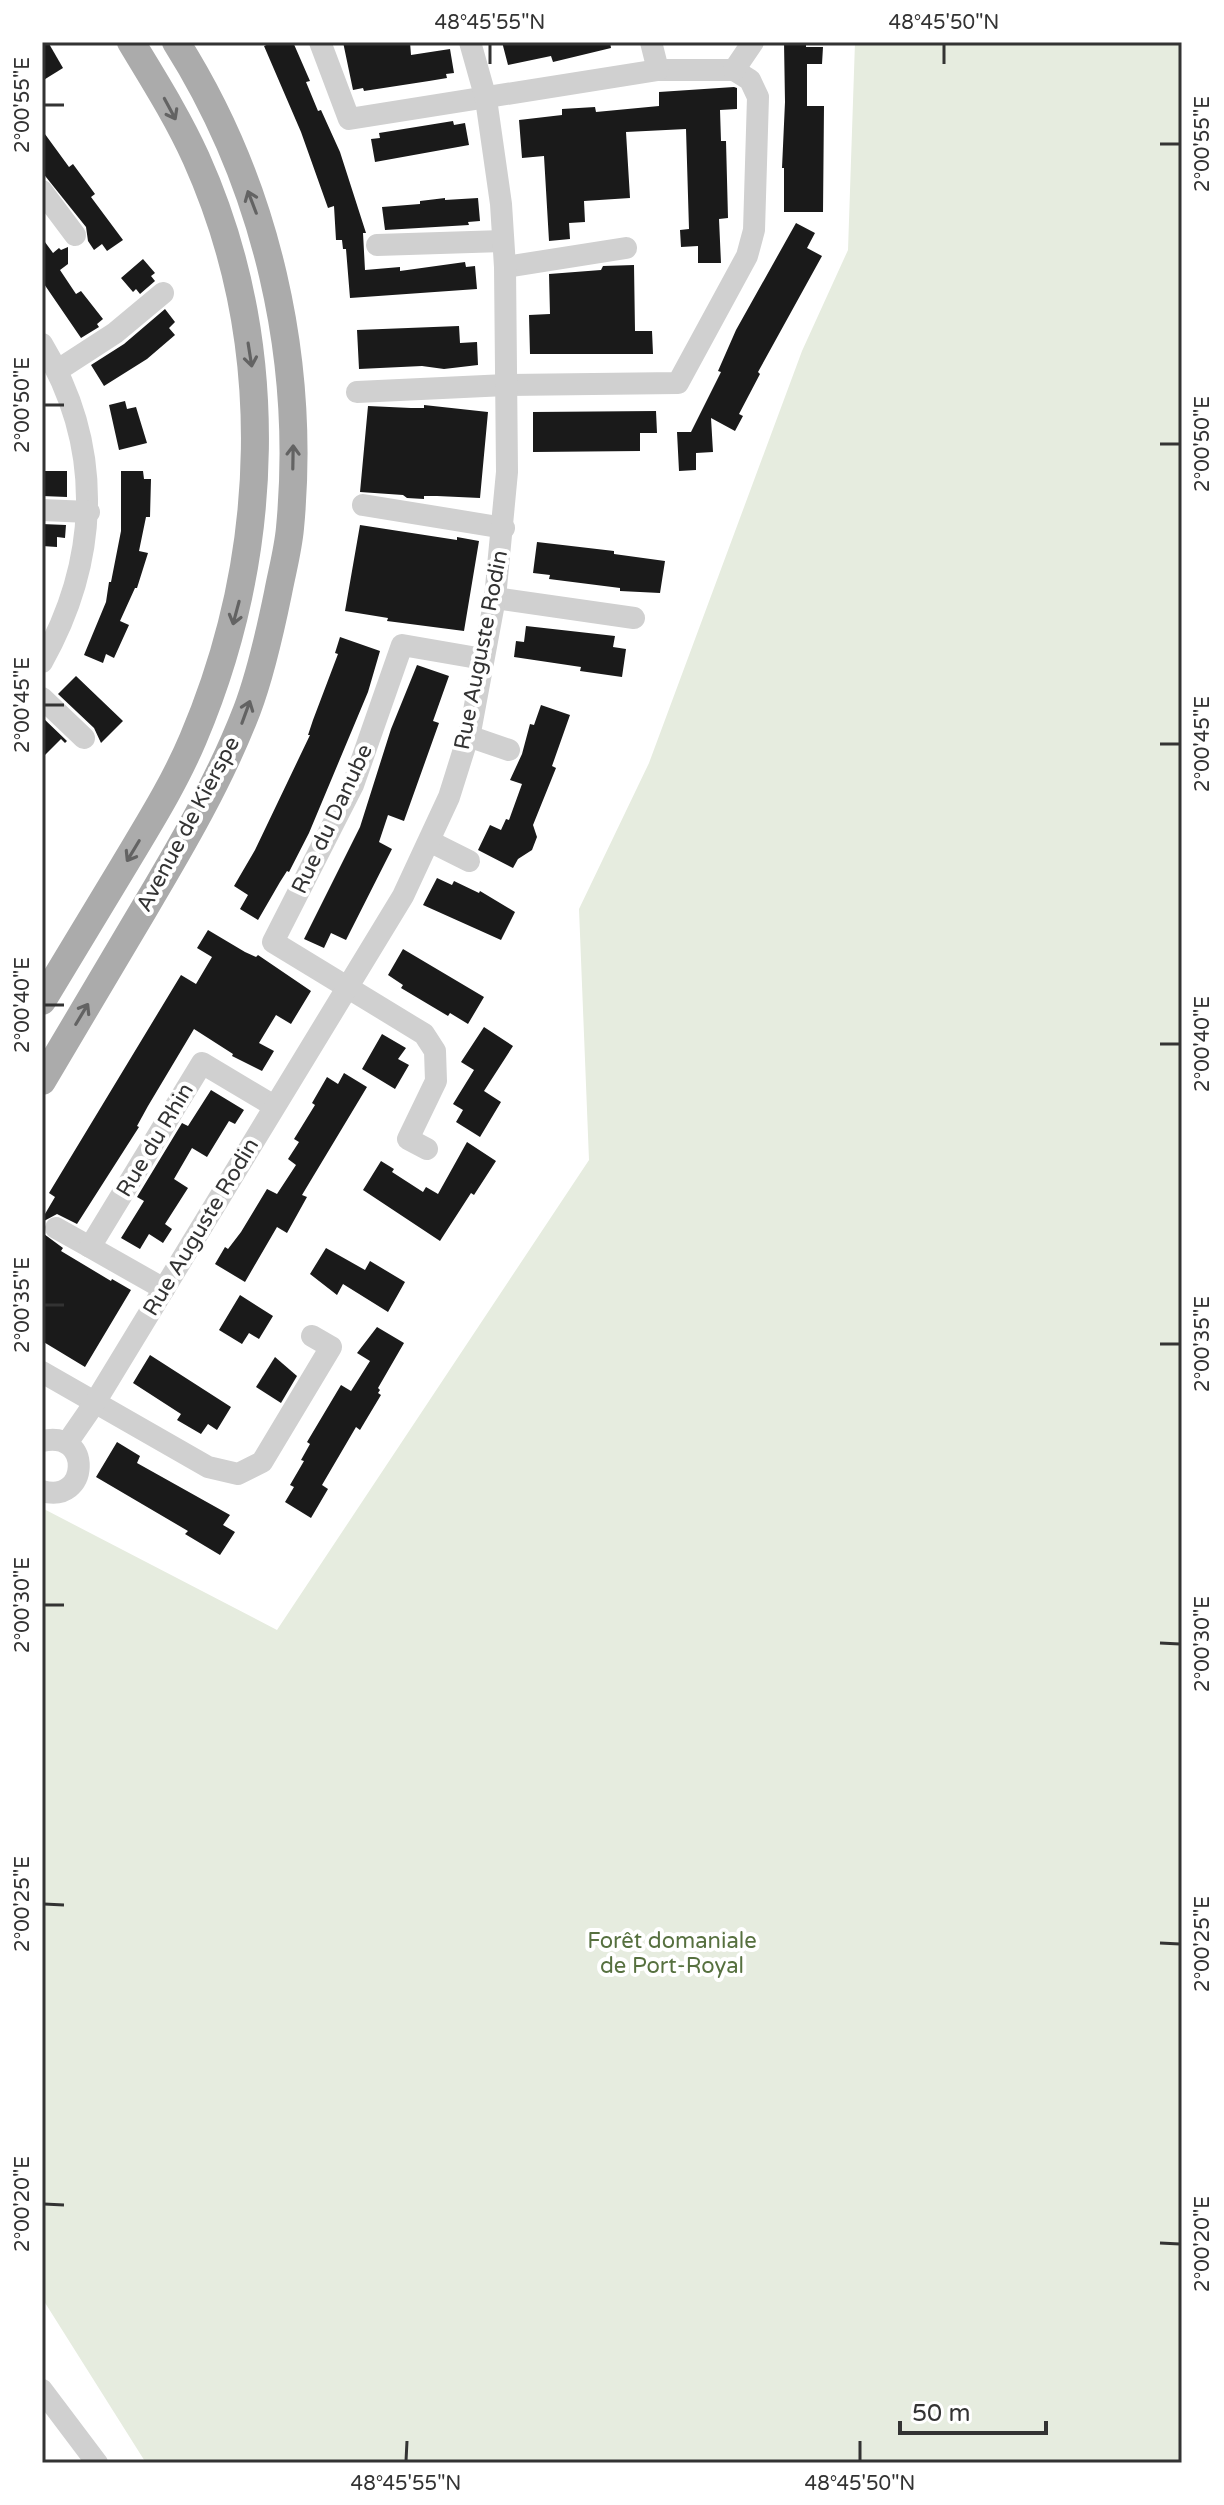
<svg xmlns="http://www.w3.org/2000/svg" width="1224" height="2505" viewBox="0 0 1224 2505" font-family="'Varela Round',sans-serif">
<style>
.green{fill:#e6ecdf}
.building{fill:#1a1a1a}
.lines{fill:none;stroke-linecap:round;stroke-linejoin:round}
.minor{stroke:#d0d0d0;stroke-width:22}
.major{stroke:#ababab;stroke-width:28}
.oneway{stroke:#636363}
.ticks{fill:none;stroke:#333;stroke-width:3}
.labels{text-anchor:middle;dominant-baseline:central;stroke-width:8;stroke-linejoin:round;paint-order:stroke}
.street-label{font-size:22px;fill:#333;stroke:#fff}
.park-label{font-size:22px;fill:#56703f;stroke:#fff}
.neatline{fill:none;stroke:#333;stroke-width:3}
.ticks-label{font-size:20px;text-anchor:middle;fill:#333}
</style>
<rect width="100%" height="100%" fill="#fff"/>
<path class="green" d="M855,42H1182V2463H146L42,2298V1508L277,1630L589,1160L579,909L649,763L802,351L848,250Z"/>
<g class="building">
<path d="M42,42H48L63,68L42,81Z"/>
<path d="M273,42H293L310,81L306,82L318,111L321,110L340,152L366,233H363L365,270L400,267V271L465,262L466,267L475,266L477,289L350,298L346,249H343L342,240H336L334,206L328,208L301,132L264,46Z"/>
<path d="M343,42H410L411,55L450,49L454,73L446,74L447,78L429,81L364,91L363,88L353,90Z"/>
<path d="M502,42H610L611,48L553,62L551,56L508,65Z"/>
<path d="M784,42H806V47H823L822,64H807V106H824L823,212H784V168H782L785,102Z"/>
<path d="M734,87L737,88V109L720,110L721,141H726L728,218L719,219L721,263H698V246L681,247L680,230L689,229L686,129L626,132L630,198L584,201L585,222L569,223L570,239L549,241L544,156L522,158L519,120L562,115V109L595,107L596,112L659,106V92Z"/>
<path d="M453,121L454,125L465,123L469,145L375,162L371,139L380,138L379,133Z"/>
<path d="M42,130L69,167L73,164L95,194L91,197L123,240L107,251L102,244L94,250L88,241L86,227L42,172Z"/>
<path d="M445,198V200L478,198L480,221L468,222L469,225L385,230L382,207L420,204V201Z"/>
<path d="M796,223L815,233L807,248L822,256L758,372L760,374L739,414L743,416L735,431L711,418L713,452L696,453V470L679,471L677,432H691L721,372L718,371L736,330Z"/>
<path d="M42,238L53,253L59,248L61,250L68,247V264L60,270L76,294L81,291L103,319L97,324L99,327L81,338L42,281Z"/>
<path d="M143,259L155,273L151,276L155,281L140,294L136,289L133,292L121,278Z"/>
<path d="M634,265L635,331H652L653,354H530L529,315L550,314L549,274L601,270L603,266Z"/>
<path d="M165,309L175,322L169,328L175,335L147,359L104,386L91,365L124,344Z"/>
<path d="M459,326L460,343L477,342L478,365L444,369L422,366L359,369L357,330Z"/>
<path d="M125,401L127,409L136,407L147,443L119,450L109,405Z"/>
<path d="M424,405L488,412L480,498L437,496H424V499L407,498L403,495L360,492L368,406L411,408H424Z"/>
<path d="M656,411L657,433H640V451L533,452V412Z"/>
<path d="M42,471H67V497L42,496Z"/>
<path d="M121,471H143L144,479H151L150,517H146L139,551L148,553L137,588H135L120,621L129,625L114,658L106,654L103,663L84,655L106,602L109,582H111L121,531Z"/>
<path d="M42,524L66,525L65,538L57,537V547L42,546Z"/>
<path d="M360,525L457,540V537L479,541L464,631L387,621L388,618L345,611Z"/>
<path d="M537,542L614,551V554L665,561L660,593L620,591V588L549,579L550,575L533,573Z"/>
<path d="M526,626L615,636L613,647L626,649L622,677L580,671L581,667L514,657L516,641L524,642Z"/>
<path d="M340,637L380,651L368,692L309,833L289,872L287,871L280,882L258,920L240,909L248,895L234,886L255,850L310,735H308L313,720L338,654L335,653Z"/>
<path d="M417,665L449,676L433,721L439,723L404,821L388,815L379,842L392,849L346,940L331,933L324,948L304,939L360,827L391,729Z"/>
<path d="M76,676L123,721L101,743L94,728L58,694Z"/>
<path d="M541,705L570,715L552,766L556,768L533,825L537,837L532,850L518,859L513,868L478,850L490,825L501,830L506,819L509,820L522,784L510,780L522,754L530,724L534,725Z"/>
<path d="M42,717L67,741L65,743L61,739L42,758Z"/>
<path d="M437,878L452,885L454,881L479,893L480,891L515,912L501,940L423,905Z"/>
<path d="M208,930L245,952L256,957L258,955L311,991L291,1024L276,1015L259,1043L274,1051L262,1071L232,1056L233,1054L194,1029L148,1106L137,1126L139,1127L77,1224L57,1214L44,1221V1234L63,1248L61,1251L111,1281L112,1279L131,1290L85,1367L42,1341V1219L55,1197L49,1193L181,975L196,984L212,957L197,948Z"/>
<path d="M403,949L484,997L468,1024L450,1013L448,1016L401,988L403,985L388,975Z"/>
<path d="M484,1027L513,1046L484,1091L501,1102L480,1137L456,1122L463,1110L453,1104L474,1070L461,1062Z"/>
<path d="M382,1034L406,1048L398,1059L409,1065L395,1089L362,1069Z"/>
<path d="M344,1073L367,1087L302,1195L307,1197L287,1233L277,1227L245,1282L215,1264L225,1247L228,1249L241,1232L267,1189L277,1194L296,1165L288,1159L299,1142L294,1139L315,1105L312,1103L327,1077L338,1084Z"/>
<path d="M211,1090L244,1110L235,1124L229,1121L207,1157L192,1148L174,1179L188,1188L165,1224L172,1229L163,1243L149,1234L140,1249L121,1238L144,1201L137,1197L182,1123L188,1126Z"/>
<path d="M467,1142L496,1161L474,1195L471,1193L440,1241L363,1190L381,1161L394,1169L392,1172L423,1192L426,1187L438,1194Z"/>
<path d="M326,1248L365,1270L370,1261L405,1282L388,1312L343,1284L337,1295L310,1274Z"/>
<path d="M240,1295L273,1316L259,1339L249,1333L242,1344L219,1330Z"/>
<path d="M377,1327L404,1343L378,1388L380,1390L378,1393L381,1395L360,1430L356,1427L322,1485L328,1489L311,1518L285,1502L294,1487L290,1485L304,1461L301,1460L310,1444L307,1442L341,1385L351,1391L370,1361L357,1353Z"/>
<path d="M150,1355L231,1407L217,1430L208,1424L201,1434L177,1420L181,1414L133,1383Z"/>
<path d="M275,1357L297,1376L281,1403L256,1387Z"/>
<path d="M117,1442L140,1456L137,1463L230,1515L223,1525L235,1532L220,1555L185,1534L188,1531L96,1477Z"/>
</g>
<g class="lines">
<g class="minor">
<path d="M320,42L349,119L658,70H734L750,80L758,97L754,230L747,256L678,383L506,385L357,392"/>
<path d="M651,42L658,70"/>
<path d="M734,70L753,42"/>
<path d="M42,191L75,235"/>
<path d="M377,245L503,241"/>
<path d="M505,267L626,248"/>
<path d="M42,344C104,446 100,559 42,662"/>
<path d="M58,370L115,333L163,293"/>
<path d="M363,505L504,528"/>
<path d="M42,510L89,512"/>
<path d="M495,598L634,618"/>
<path d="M42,698L84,738"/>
<path d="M468,736L509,750"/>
<path d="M429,841L469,861"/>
<path d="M427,1149L408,1139L436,1081L435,1051L424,1034L273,942L353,785L402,645L483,659"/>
<path d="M56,1228L90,1247"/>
<path d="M164,1289L90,1247L202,1063L274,1106"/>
<path d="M42,1372L208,1467L238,1474L262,1462L331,1347L312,1336"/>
<path d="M42,1441C93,1429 89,1505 42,1491"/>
<path d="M67,1443L94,1404L403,896L449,797L471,727L495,598L507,472L505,267L501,204L486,99L470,42"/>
<path d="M42,2390L97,2463"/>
</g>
<g class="major">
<path d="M42,1001C69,956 96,911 123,867C148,825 174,784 193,739C271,555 279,343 196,158C178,118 154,80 131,42"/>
<path d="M42,1081C76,1023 110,966 144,909C182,845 220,780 247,710C261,673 270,632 278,593C282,572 288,550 290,528C306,359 267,186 176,42"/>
</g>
</g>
<defs><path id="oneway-shaft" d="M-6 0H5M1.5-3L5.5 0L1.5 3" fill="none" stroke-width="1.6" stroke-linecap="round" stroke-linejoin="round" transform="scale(2)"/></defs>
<g class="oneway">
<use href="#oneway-shaft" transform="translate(170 109) rotate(62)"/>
<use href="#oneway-shaft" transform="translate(252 202) rotate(-111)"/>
<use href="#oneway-shaft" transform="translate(250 355) rotate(81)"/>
<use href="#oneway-shaft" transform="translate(293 457) rotate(-89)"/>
<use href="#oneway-shaft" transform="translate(236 613) rotate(105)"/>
<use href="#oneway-shaft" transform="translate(246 712) rotate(-70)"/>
<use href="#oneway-shaft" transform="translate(133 851) rotate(121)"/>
<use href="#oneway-shaft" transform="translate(82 1014) rotate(-59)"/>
</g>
<path class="ticks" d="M490,64V44M944,64V44M44,105H64M1160,144H1180M44,405H64M1160,444H1180M44,705H64M1160,744H1180M44,1005H64M1160,1044H1180M44,1305H64M1160,1344H1180M44,1605H64M1160,1643L1180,1644M44,1904L64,1905M1160,1943L1180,1944M44,2204L64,2205M1160,2243L1180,2244M406,2461L407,2441M860,2461V2441"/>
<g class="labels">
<g class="street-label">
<text transform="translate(481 650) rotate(-79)">Rue Auguste Rodin</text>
<text transform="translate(332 819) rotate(-65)">Rue du Danube</text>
<text transform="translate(188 824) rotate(-62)">Avenue de Kierspe</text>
<text transform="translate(155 1140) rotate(-59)">Rue du Rhin</text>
<text transform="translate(201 1227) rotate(-59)">Rue Auguste Rodin</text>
</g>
<g class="park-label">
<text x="672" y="1941">Forêt domaniale<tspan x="672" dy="25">de Port-Royal</tspan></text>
</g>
</g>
<rect width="1224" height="2505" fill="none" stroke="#ffffff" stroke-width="88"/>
<path d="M900 2421v12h146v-12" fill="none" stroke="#333333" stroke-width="4"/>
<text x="912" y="2421" font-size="24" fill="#333333" stroke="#ffffff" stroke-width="6" paint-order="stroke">50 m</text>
<rect x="44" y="44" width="1136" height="2417" class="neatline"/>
<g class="ticks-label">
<text x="490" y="29">48°45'55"N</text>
<text x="944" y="29">48°45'50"N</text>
<text transform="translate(22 105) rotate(-90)" y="7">2°00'55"E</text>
<text transform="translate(1202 144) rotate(-90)" y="7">2°00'55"E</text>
<text transform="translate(22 405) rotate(-90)" y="7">2°00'50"E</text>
<text transform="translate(1202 444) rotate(-90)" y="7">2°00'50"E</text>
<text transform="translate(22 705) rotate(-90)" y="7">2°00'45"E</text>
<text transform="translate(1202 744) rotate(-90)" y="7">2°00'45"E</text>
<text transform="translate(22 1005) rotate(-90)" y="7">2°00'40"E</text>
<text transform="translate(1202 1044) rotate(-90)" y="7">2°00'40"E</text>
<text transform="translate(22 1305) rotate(-90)" y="7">2°00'35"E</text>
<text transform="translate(1202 1344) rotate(-90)" y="7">2°00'35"E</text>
<text transform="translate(22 1605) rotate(-90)" y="7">2°00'30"E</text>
<text transform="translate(1202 1644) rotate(-90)" y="7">2°00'30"E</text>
<text transform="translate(22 1904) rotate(-90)" y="7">2°00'25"E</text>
<text transform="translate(1202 1944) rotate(-90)" y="7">2°00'25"E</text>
<text transform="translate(22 2204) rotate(-90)" y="7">2°00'20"E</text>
<text transform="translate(1202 2244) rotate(-90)" y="7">2°00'20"E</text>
<text x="406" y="2490">48°45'55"N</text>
<text x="860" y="2490">48°45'50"N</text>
</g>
</svg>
